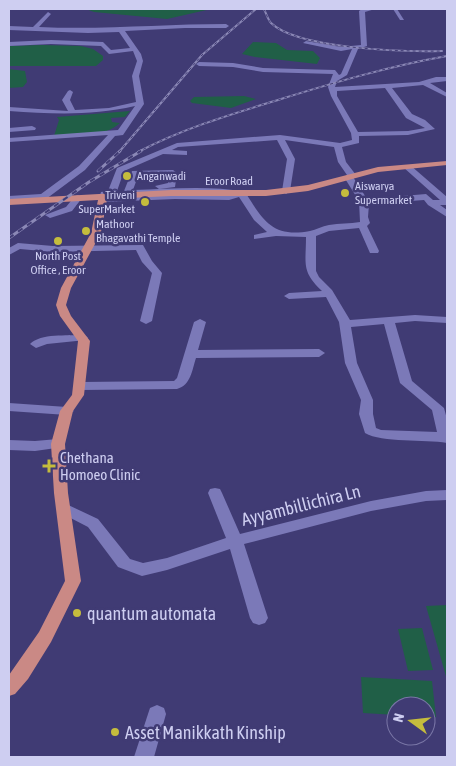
<svg xmlns="http://www.w3.org/2000/svg" width="456" height="766" viewBox="0 0 456 766" font-family="'Asap Condensed',sans-serif">
<style>
.green{fill:#205f47}
.lines{fill:none;stroke-linecap:round;stroke-linejoin:round}
.minor{fill:#7b79b8;fill-rule:evenodd}
.major{fill:#ca8985;fill-rule:evenodd}
.rail-far1-casing{stroke:#8b88b6;stroke-width:2}
.rail-casing{stroke:#8b88b6;stroke-width:3}
.rail-far1{stroke:#403b74;stroke-width:1;stroke-dasharray:3;stroke-linecap:butt}
.rail{stroke:#403b74;stroke-width:2;stroke-dasharray:5.5;stroke-linecap:butt}
.poi-dot{fill:#c5bc3d;stroke:#403b74;stroke-width:2}
.labels{text-anchor:middle;dominant-baseline:central;stroke-width:5;stroke-linejoin:round;paint-order:stroke}
.far-poi-label{font-size:12px;fill:#cecef1;stroke:#403b74;text-anchor:start}
.far-street-label{font-size:12px;fill:#cecef1;stroke:#403b74}
.poi-label{font-size:15px;fill:#cecef1;stroke:#403b74;text-anchor:start}
.near-street-label{font-size:18px;fill:#cecef1;stroke:#403b74}
.near-poi-label{font-size:18px;fill:#cecef1;stroke:#403b74;text-anchor:start}
</style>
<rect width="100%" height="100%" fill="#403b74"/>
<g class="green">
<path d="M86,9H211L167,19L94,12Z"/>
<path d="M253,42L276,43L287,50L313,51L320,58L317,64L255,57L242,54Z"/>
<path d="M42,45L81,46L93,49L103,56V60L96,66H9V46Z"/>
<path d="M9,69L25,71L27,82L23,87L9,88Z"/>
<path d="M244,96L256,99L231,108L192,103L190,101L194,97Z"/>
<path d="M130,111L125,117L111,118L112,122L120,123C104,138 75,135 54,136L59,120L57,117Z"/>
<path d="M447,605V680L426,606Z"/>
<path d="M422,628L433,670L408,671L398,629Z"/>
<path d="M361,677L432,681L436,717H426V706H396V715L363,713Z"/>
</g>
<g class="lines">
<g class="minor">
<path d="M362,9H375L365,12L367,46L358,49L347,75L337,81L335,87L419,82L436,77H447V81L430,83L447,93V97L423,85L392,88L412,114L425,120L435,129L408,135L359,136V143L342,147L346,162L356,175L353,177L367,199L426,194L433,200H440L403,167L410,165L447,197V205H440L447,210V217L428,205L424,200L369,204L368,217L370,223L367,226L379,251L378,253H370L359,228L329,231L316,236V271L319,277L332,290L350,320L415,315L447,317V323L415,321L395,323L412,381L444,408L447,419V443C425,439 382,443 365,433L359,414L361,400L345,363L339,322L326,297L289,299L284,296L289,293L322,291C301,271 306,264 306,237L276,236L254,239V235L267,232L254,220L239,197L229,200L175,199L103,202L99,199L101,192L108,191L117,168L177,143L280,135L340,143L352,140L351,133L331,96L328,87L333,74L263,72L233,67L199,66L196,64L199,62L233,63L263,68L335,70L339,75L341,74L352,49L341,51L303,43L306,41L341,47L361,45L359,11ZM385,88L406,118L425,128L408,131L358,132L337,96V91ZM277,140L287,159L282,191L286,194L290,191L295,159L285,140L334,147L338,162L347,175L344,177L359,201L360,222C350,224 339,223 329,225C322,226 316,230 310,231C272,238 263,220 245,192C209,185 170,189 133,190L138,176H169L168,183L155,186L159,189L175,187L177,173L173,170L132,171L124,191H117L124,171L163,154L187,155V151L172,150L178,147ZM384,324L400,383L432,410L437,432L381,430L376,428L373,414V400L357,363L351,327Z"/>
<path d="M393,9H397L404,20H400Z"/>
<path d="M48,12L51,14L39,27C102,30 164,24 226,24L229,26L226,28H185L125,31L141,54L143,61L139,76L144,104L123,135L115,136L85,170L46,199L9,202V196L41,194L79,166L108,135L9,142V138L118,130L135,106C91,116 53,114 9,111V107L68,111L62,100L68,91L70,90L73,92L70,100L75,110L109,108L136,102L132,76L137,61L133,51L109,54L101,46L51,44L9,46V42L51,40L103,42L111,50L130,48L119,32L88,33L9,30V26L33,27Z"/>
<path d="M32,126L36,128L35,130L9,132V128Z"/>
<path d="M78,195L82,198L72,211L50,218L45,215L66,207L75,196Z"/>
<path d="M18,243L53,246L143,245L152,261L162,273L152,321L146,324L140,321L152,273L142,262L136,250L53,252L20,249L9,255V248Z"/>
<path d="M200,319L206,322L198,350L319,349L325,353L319,357L196,358C192,370 191,385 177,389L81,390L75,386L81,382L174,381L177,378L194,322Z"/>
<path d="M82,335L86,336L88,338L86,340L47,344L36,348L30,344C41,333 67,336 82,335Z"/>
<path d="M9,403L67,407L74,411L67,415L9,411Z"/>
<path d="M58,439L63,441L65,444L63,447L35,451L9,450V440L35,441Z"/>
<path d="M215,488L220,489L222,493L240,534L371,501L426,491L447,490V500L426,501L371,511L244,544L268,618L265,623L259,625L253,623L250,618L230,549L167,570L142,576L118,567L88,527L59,512L57,508L59,504L64,503L98,519L130,559L143,563L167,558L226,538L208,493L210,489Z"/>
<path d="M157,705L164,708L166,714L154,757H134L148,714L150,708Z"/>
</g>
<path class="major" d="M447,161V165L378,172L308,191L266,196H171L107,199L101,233L71,288L66,305L71,316L90,341L84,395L73,411L65,444L68,493L81,581L51,642L28,679L15,694L9,696V675L39,632L65,581L54,493L51,444L60,411L72,395L78,341L60,316L56,305L61,288L91,233L98,200L9,205V199L171,190H266L308,185L378,167Z"/>
<g class="rail-far1-casing">
<g id="rail-far1">
<path d="M264,9C266,13 268,20 271,23C298,49 404,52 442,51"/>
<path d="M119,152L202,55L256,9"/>
<path d="M138,152C184,128 232,114 281,99C336,82 390,66 447,56"/>
</g>
</g>
<g class="rail-casing">
<g id="rail">
<path d="M98,171L120,151"/>
<path d="M9,238L89,182L141,151"/>
</g>
</g>
<use href="#rail-far1" class="rail-far1"/>
<use href="#rail" class="rail"/>
</g>
<g class="poi-dot">
<circle cx="127" cy="176" r="5"/>
<circle cx="345" cy="193" r="5"/>
<circle cx="145" cy="202" r="5"/>
<circle cx="86" cy="231" r="5"/>
<circle cx="58" cy="241" r="5"/>
<path d="M46.5 458.5h5v5h5v5h-5v5h-5v-5h-5v-5h5z"/>
<circle cx="77" cy="613" r="5"/>
<circle cx="115" cy="732" r="5"/>
</g>
<g class="labels">
<g class="far-poi-label">
<text x="137" y="176">Anganwadi</text>
<text x="355" y="186">Aiswarya<tspan x="355" dy="14">Supermarket</tspan></text>
<text x="135" y="195" text-anchor="end">Triveni<tspan x="135" dy="14">SuperMarket</tspan></text>
<text x="96" y="224">Mathoor<tspan x="96" dy="14">Bhagavathi Temple</tspan></text>
<text x="58" y="256" text-anchor="middle">North Post<tspan x="58" dy="14">Office , Eroor</tspan></text>
</g>
<g class="far-street-label">
<text x="229" y="181">Eroor Road</text>
</g>
<g class="poi-label">
<text x="60" y="457">Chethana<tspan x="60" dy="17">Homoeo Clinic</tspan></text>
</g>
<g class="near-street-label">
<text transform="translate(301 505) rotate(-14)">Ayyambillichira Ln</text>
</g>
<g class="near-poi-label">
<text x="87" y="613">quantum automata</text>
<text x="125" y="732">Asset Manikkath Kinship</text>
</g>
</g>
<rect width="456" height="766" fill="none" stroke="#cecef1" stroke-width="20"/>
<g transform="translate(411 721) rotate(285)"><circle r="24" fill="#403b74" stroke="#7976a6"/>
<path d="M0-4L9 19L0 12L-9 19Z" fill="#c5bc3d"/>
<text y="-8" font-size="14" font-weight="bold" text-anchor="middle" fill="#cecef1">N</text>
</g>
</svg>
